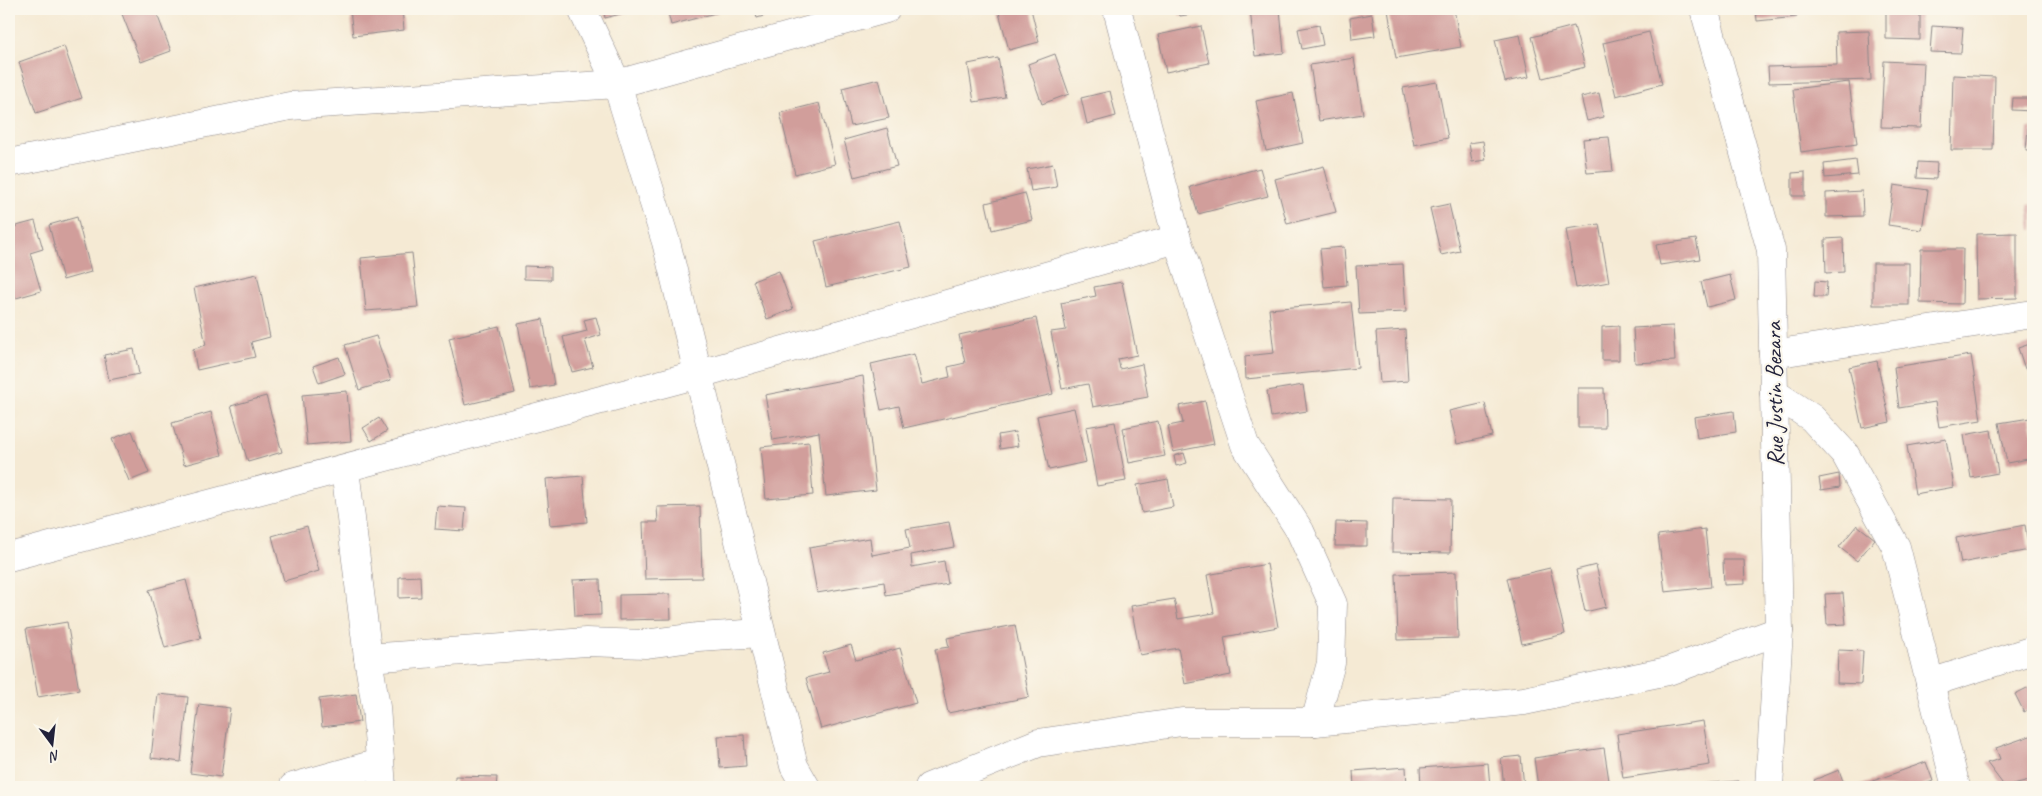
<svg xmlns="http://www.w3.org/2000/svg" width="2042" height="796" viewBox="0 0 2042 796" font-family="Caveat,sans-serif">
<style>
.building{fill:#d19e9b}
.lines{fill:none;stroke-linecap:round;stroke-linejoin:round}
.minor-casing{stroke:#8c8688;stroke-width:29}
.minor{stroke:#fff;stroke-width:28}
.labels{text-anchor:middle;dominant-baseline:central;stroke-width:4.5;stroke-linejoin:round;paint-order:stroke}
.street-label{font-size:24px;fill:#22223b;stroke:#fbf7ec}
</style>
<rect width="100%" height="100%" fill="#fbf7ec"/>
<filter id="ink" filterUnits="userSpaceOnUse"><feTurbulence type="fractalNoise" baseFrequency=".02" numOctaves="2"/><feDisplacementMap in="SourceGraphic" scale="10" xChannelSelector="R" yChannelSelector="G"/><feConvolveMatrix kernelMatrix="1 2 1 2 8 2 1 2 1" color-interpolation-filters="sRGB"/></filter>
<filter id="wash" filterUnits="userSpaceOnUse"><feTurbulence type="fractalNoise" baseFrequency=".0096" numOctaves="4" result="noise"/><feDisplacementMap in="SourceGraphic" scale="20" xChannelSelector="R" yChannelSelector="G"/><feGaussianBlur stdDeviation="1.12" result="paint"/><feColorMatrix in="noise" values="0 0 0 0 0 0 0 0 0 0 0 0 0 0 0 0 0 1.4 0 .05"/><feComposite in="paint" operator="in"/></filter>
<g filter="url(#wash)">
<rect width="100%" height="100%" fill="#f5ead4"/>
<g id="blocks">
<g class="building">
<path d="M120,9H155L171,51L141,62Z"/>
<path d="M350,9H402L404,30L353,36Z"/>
<path d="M603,9H640L605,18Z"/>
<path d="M667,9H719V12L671,25Z"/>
<path d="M754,9H787L757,18Z"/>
<path d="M998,9H1031L1039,42L1009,50Z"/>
<path d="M1178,9H1206V12L1180,16Z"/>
<path d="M1250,9H1280L1284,53L1255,56Z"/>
<path d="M1395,9H1454L1461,47L1396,58L1388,10Z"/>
<path d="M1756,9H1797V17L1757,21Z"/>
<path d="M1886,9H1920V40L1886,39Z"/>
<path d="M1372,14L1375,36L1352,39L1350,18Z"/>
<path d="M1319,25L1323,45L1302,49L1298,29Z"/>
<path d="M1201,26L1209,63L1166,72L1158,35Z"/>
<path d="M1574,26L1585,67L1543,78L1532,37Z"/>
<path d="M1932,26L1963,28L1961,53L1930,52Z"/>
<path d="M1869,31L1871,80L1769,83L1768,67L1837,65L1836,32Z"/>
<path d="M1649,32L1662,84L1616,96L1603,43Z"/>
<path d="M1520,35L1529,77L1505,82L1495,40Z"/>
<path d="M64,46L82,98L36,113L19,62Z"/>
<path d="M1055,54L1069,94L1042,104L1028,64Z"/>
<path d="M998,58L1005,97L974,102L968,64Z"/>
<path d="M1354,58L1363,114L1319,121L1310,65Z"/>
<path d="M1884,61L1924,63L1921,128L1881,127Z"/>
<path d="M1953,75L1995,77L1993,150H1951Z"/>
<path d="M879,79L889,118L851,126L842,88Z"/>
<path d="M1437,82L1448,138L1414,145L1403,88Z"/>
<path d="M1849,82L1857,144L1801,152L1793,89Z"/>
<path d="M1110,91L1116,116L1087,124L1081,98Z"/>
<path d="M1293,93L1303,143L1266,151L1256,101Z"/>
<path d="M1599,93L1604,117L1587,121L1581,97Z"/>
<path d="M2013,98H2033V111L2012,110Z"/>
<path d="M819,103L835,164L795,174L780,113Z"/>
<path d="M887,128L897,166L854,177L844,140Z"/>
<path d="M2028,128H2033V151L2026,150Z"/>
<path d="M1609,137L1613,171L1587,173L1583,139Z"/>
<path d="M1483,141L1486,160L1472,162L1469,143Z"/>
<path d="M1856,160L1858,175L1825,178L1824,164Z"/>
<path d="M1918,162L1937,163L1936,179L1917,178Z"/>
<path d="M1053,164L1057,187L1031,191L1027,169Z"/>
<path d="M1324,166L1336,212L1287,224L1275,179Z"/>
<path d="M1260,168L1268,196L1198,214L1190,187Z"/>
<path d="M1805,172V196H1792V173Z"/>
<path d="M1894,185L1928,190L1922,230L1888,225Z"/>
<path d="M1862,191L1863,216L1826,217V193Z"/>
<path d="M1025,193L1032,220L992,230L986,203Z"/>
<path d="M1449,204L1460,251L1441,255L1430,208Z"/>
<path d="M2033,204V230H2031L2028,205Z"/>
<path d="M77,217L91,272L63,280L49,225Z"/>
<path d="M35,221L43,249L30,253L41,291L9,300V258L12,257L9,244V228Z"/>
<path d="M900,221L911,267L826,287L815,241Z"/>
<path d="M1599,224L1609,282L1576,288L1566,229Z"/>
<path d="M2017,233V298L1977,299L1976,234Z"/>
<path d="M1843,238L1844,272L1826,273L1825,239Z"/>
<path d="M1696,239L1700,259L1660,265L1656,245Z"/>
<path d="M1344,247L1347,285L1324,287L1320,249Z"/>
<path d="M1921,249H1963L1962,304L1920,303Z"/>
<path d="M412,253L418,307L366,311L361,258Z"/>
<rect x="1873" y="263" width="36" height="42"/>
<path d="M1403,264L1406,312L1359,314L1356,266Z"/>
<path d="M524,266L551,267V280L524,279Z"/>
<path d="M779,271L793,309L767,319L753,281Z"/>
<path d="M257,274L270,337L251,342L255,357L197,370L193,349L206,345L194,288Z"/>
<path d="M1730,275L1736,300L1707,307L1701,282Z"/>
<path d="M1815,281L1827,282L1826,297H1814Z"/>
<path d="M1122,282L1137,355L1118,359L1120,369L1142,364L1148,397L1093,407L1088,384L1062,389L1051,332L1066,330L1061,303L1096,296L1094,287Z"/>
<path d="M1351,302L1358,368L1246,379L1245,356L1274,353L1269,309Z"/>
<path d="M596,317L601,335L585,340L593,367L572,372L563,337L587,331L584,320Z"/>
<path d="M1036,318L1053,394L904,428L899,406L881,410L871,364L914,354L922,384L950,377L948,367L965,363L959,335Z"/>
<path d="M543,319L554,385L530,389L518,324Z"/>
<path d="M499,326L515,393L465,405L449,338Z"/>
<path d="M1619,326V360H1602V327Z"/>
<path d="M1673,326L1675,361L1635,363L1633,328Z"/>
<path d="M1405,330L1408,381L1380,383L1376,332Z"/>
<path d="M376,336L391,380L359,390L345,345Z"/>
<path d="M2033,343V367L2025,369L2018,348Z"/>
<path d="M134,349L139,374L109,380L104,355Z"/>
<path d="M1971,355L1981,420L1939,427L1935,402L1899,408L1894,367Z"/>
<path d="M339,357L345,374L319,383L313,366Z"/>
<path d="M1877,361L1890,422L1862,428L1849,367Z"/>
<path d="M863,376L876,490L826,496L819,432L773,440L765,395Z"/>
<path d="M1303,385L1307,411L1271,417L1267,391Z"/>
<path d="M1578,388H1604L1605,428H1578Z"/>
<path d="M347,391L351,441L307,445L302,395Z"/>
<path d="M266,396L282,452L248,462L231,406Z"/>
<path d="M1205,401L1214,444L1173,452L1168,426L1183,423L1179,406Z"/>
<path d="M1485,403L1492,436L1457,444L1449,411Z"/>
<path d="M1074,408L1086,462L1049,470L1037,416Z"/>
<path d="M1734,411L1736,432L1697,438L1694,417Z"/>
<path d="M211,412L222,455L184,465L172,423Z"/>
<path d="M379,418L387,431L371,441L363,428Z"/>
<path d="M2030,418L2033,432V458L2007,463L1999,423Z"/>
<path d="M1158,421L1165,456L1129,463L1123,428Z"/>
<path d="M1115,422L1126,481L1097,486L1086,427Z"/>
<path d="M1991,430L1998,473L1971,478L1964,435Z"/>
<path d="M132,431L149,473L129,481L112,439Z"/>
<path d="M1015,432L1018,446L1000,449L998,435Z"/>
<path d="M1946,439L1954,487L1915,494L1907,446Z"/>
<path d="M809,442L813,495L766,499L761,447Z"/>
<path d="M1184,453L1187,463L1176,466L1174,456Z"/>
<path d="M1839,474L1840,487L1821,490L1819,478Z"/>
<path d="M583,476L587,522L550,525L546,479Z"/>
<path d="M1168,479L1173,507L1142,513L1137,485Z"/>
<path d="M1393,498L1451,499L1450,553L1392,552Z"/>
<path d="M437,506L466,508L464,531L435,529Z"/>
<path d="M700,506L702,578L645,579L643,522H658L657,507Z"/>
<path d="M949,522L954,547L911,555L912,567L944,561L948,584L886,595L884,582L817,593L809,548L870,538L872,555L910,548L906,529Z"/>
<path d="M1336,522L1367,523V546H1335Z"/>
<path d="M1857,525L1875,539L1857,561L1839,547Z"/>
<path d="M2025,525L2029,550L1961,563L1956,538Z"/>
<path d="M307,526L319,571L284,581L272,536Z"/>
<path d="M1705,529L1711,587L1665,592L1658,535Z"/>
<path d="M1723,560H1744L1745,584L1724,585Z"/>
<path d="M1267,564L1278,627L1224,637L1231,675L1185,684L1178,648L1140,655L1131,606L1174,599L1178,619L1214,613L1207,575Z"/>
<path d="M1596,565L1606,607L1585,612L1576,570Z"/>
<path d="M1550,568L1565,634L1522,644L1507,578Z"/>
<path d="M1456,572L1458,638L1398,640L1396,574Z"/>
<path d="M420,576L421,597L399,598V577Z"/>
<path d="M600,579L601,615L575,616L573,580Z"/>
<path d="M186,580L201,638L165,648L149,590Z"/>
<path d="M1843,593L1846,624L1827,625L1825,594Z"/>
<path d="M670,594L671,619L619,620V595Z"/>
<path d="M67,622L79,690L38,697L26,629Z"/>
<path d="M1015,625L1029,697L948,713L935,649L949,647L947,638Z"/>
<path d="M851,645L856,660L900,648L916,703L821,729L806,678L829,672L823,653Z"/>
<path d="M1838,650L1863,651L1861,684L1837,683Z"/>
<path d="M2033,685V707L2024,712L2015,694Z"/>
<path d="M158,694L188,697L181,762L151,758Z"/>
<path d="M356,694L360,722L322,727L319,699Z"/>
<path d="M199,704L230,708L221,777L190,773Z"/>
<path d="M1703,721L1710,765L1623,778L1617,734Z"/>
<path d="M744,735L746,766L720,768L718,736Z"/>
<path d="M2033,735V780L2005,787L1987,763L2000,759L1996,748Z"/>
<path d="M1604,748L1610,787H1538L1534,758Z"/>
<path d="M1521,756L1524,787H1504L1501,758Z"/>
<path d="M1926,762L1933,781L1917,787H1856Z"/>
<path d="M1488,763L1490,787H1421L1420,768Z"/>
<path d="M1406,767L1407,787H1354L1353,771Z"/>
<path d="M1839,770L1845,787H1817L1814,780Z"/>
<path d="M455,776L497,777L496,787H455Z"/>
<path d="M1739,781V787H1684V785Z"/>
</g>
</g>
</g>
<g filter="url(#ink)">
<use href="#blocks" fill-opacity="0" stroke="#8c8688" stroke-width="1"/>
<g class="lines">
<g class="minor-casing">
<g id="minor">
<path d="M582,9L617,84L666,242L794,766L806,787"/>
<path d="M1117,9L1177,239L1245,445L1300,531L1333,604L1331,663L1315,722"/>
<path d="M1704,9L1771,250L1779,631L1769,787"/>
<path d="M9,163L290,106L617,84L886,9"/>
<path d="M1773,354L2033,314"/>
<path d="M1774,393L1812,418L1845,454L1896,547L1956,787"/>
<path d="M345,469L368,658L376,707L382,787"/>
<path d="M9,557L699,374L1177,239"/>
<path d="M368,658L586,642L645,644L698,637L761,633"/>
<path d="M1930,683L2033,650"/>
<path d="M293,787L379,763"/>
<path d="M929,787L1038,743L1182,722H1315L1524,701L1668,671L1779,631"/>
</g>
</g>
<use href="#minor" class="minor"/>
</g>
</g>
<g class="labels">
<g class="street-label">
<text transform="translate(1774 394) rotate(-91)">Rue Justin Bezara</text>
</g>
</g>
<rect width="2042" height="796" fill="none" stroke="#fbf7ec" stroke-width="30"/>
<g transform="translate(52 744) rotate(165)" stroke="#fbf7ec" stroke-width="4" paint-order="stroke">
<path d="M0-4L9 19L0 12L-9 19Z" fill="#22223b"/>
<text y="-8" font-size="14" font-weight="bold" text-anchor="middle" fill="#22223b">N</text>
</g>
</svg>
